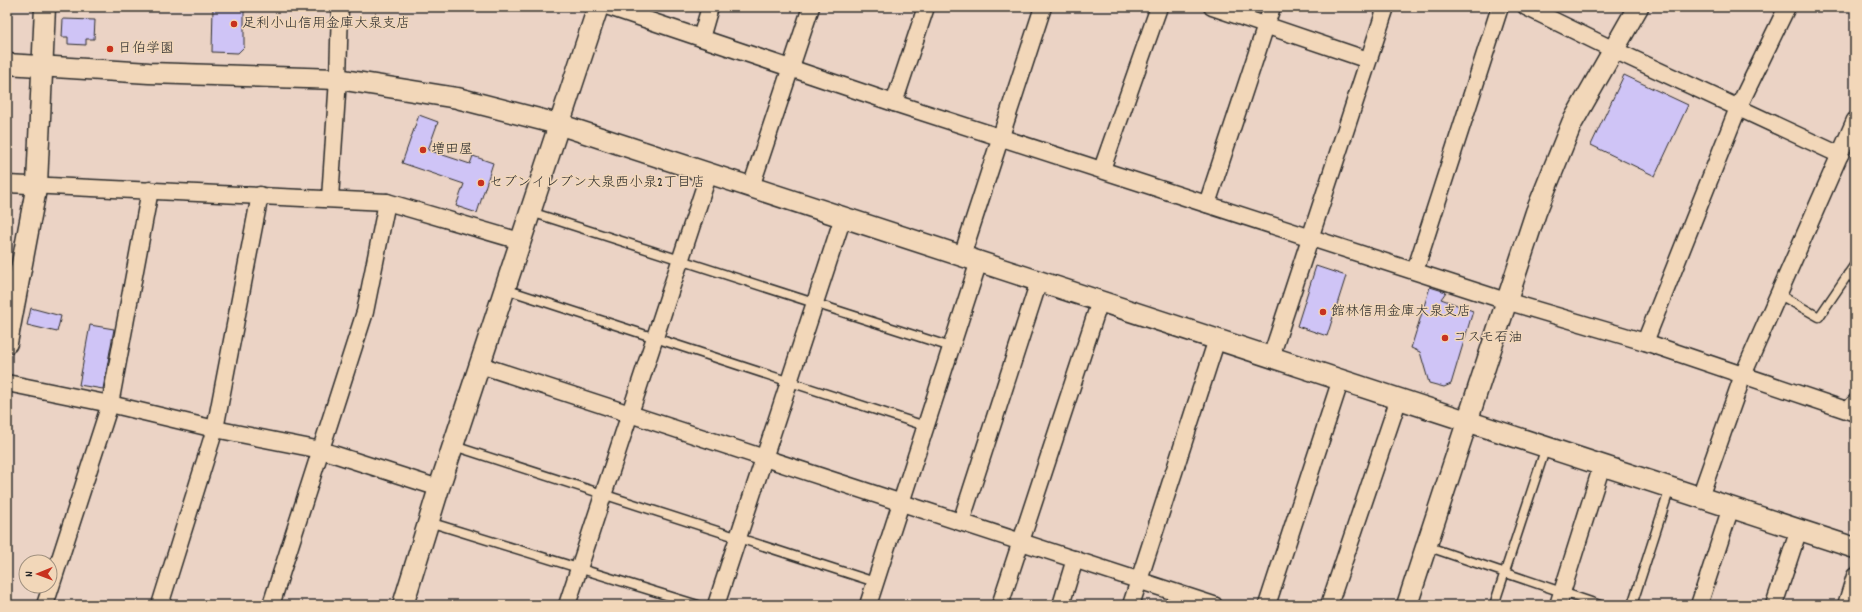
<svg xmlns="http://www.w3.org/2000/svg" width="1862" height="612" viewBox="0 0 1862 612" font-family="Dekko,'Klee One',sans-serif">
<style>
.building{fill:#cfc4f6;stroke:#2b2b2b}
.lines{fill:none;stroke-linecap:round;stroke-linejoin:round}
.service-casing{stroke:#2b2b2b;stroke-width:11}
.minor-casing{stroke:#2b2b2b;stroke-width:19}
.tertiary-casing{stroke:#2b2b2b;stroke-width:23}
.service{stroke:#f2d7b9;stroke-width:8}
.minor{stroke:#f2d7b9;stroke-width:16}
.tertiary{stroke:#f2d7b9;stroke-width:20}
.poi-dot{fill:#c8321e;stroke:#f2d7b9;stroke-width:1.5}
.labels{text-anchor:middle;dominant-baseline:central;stroke-width:3;stroke-linejoin:round;paint-order:stroke}
.poi-label{font-size:14px;fill:#2b2b2b;stroke:#f2d7b9;text-anchor:start}
</style>
<rect width="100%" height="100%" fill="#ebd3c5"/>
<filter id="ink" filterUnits="userSpaceOnUse"><feTurbulence type="fractalNoise" baseFrequency=".025" numOctaves="2"/><feDisplacementMap in="SourceGraphic" scale="8" xChannelSelector="R" yChannelSelector="G"/><feConvolveMatrix kernelMatrix="1 2 1 2 8 2 1 2 1" color-interpolation-filters="sRGB"/></filter>
<g filter="url(#ink)">
<g class="building">
<path d="M213,7H244V47L238,53L212,52Z"/>
<path d="M63,19L95,20L94,39H86V45L68,44V37H62Z"/>
<path d="M1624,75L1688,105L1655,176L1591,145Z"/>
<path d="M419,115L438,122L428,150L470,164L473,156L493,163L477,213L456,206L464,184L402,163Z"/>
<path d="M1316,266L1346,276L1327,336L1297,326Z"/>
<path d="M1430,287L1446,292L1441,299L1473,311L1451,384L1444,387L1429,383L1420,352L1411,348Z"/>
<path d="M31,308L61,316L57,332L27,325Z"/>
<path d="M90,325L114,329L103,389L79,385Z"/>
</g>
<g class="lines">
<g class="service-casing">
<g id="service">
<path d="M531,212L951,347"/>
<path d="M1848,274L1855,280"/>
<path d="M505,289L925,426"/>
<path d="M1778,294L1819,317L1855,264"/>
<path d="M1844,409L1855,397"/>
<path d="M454,446L875,582"/>
<path d="M429,522L698,605"/>
<path d="M1426,546L1600,605"/>
<path d="M1494,605L1546,447"/>
<path d="M1632,605L1670,488"/>
</g>
</g>
<g class="minor-casing">
<g id="minor">
<path d="M609,7L894,103L1506,301L1645,342L1855,413"/>
<path d="M1212,7L1368,60"/>
<path d="M1526,7L1614,50L1840,155"/>
<path d="M701,38L710,7"/>
<path d="M894,103L926,7"/>
<path d="M1102,169L1159,7"/>
<path d="M7,184L387,202L520,241"/>
<path d="M751,187L811,7"/>
<path d="M330,198L338,79L340,7"/>
<path d="M1207,204L1272,7"/>
<path d="M962,256L1043,7"/>
<path d="M1415,271L1500,7"/>
<path d="M1645,342L1738,108L1787,7"/>
<path d="M1271,357L1386,7"/>
<path d="M480,365L1214,605"/>
<path d="M7,383L110,404L215,429L321,450L439,488"/>
<path d="M1700,497L1743,375L1855,120"/>
<path d="M961,522L1039,281"/>
<path d="M45,605L110,404L150,190"/>
<path d="M160,605L215,429L260,195"/>
<path d="M271,605L365,312L387,202"/>
<path d="M567,605L709,173"/>
<path d="M716,605L843,217"/>
<path d="M868,605L979,261"/>
<path d="M1000,605L1100,301"/>
<path d="M1061,605L1075,559"/>
<path d="M1131,605L1217,339"/>
<path d="M1267,605L1341,379"/>
<path d="M1329,605L1399,398"/>
<path d="M1558,605L1602,465"/>
<path d="M1699,605L1731,507"/>
<path d="M1774,605L1799,529"/>
<path d="M1846,605L1855,576"/>
</g>
</g>
<g class="tertiary-casing">
<g id="tertiary">
<path d="M7,64L149,73L338,79L457,98L558,124L1855,548"/>
<path d="M7,343L37,184L45,7"/>
<path d="M403,605L439,488L598,7"/>
<path d="M1407,605L1536,212L1572,123L1638,7"/>
</g>
</g>
<use href="#service" class="service"/>
<use href="#minor" class="minor"/>
<use href="#tertiary" class="tertiary"/>
</g>
</g>
<g class="poi-dot">
<circle cx="234" cy="24" r="4"/>
<circle cx="110" cy="49" r="4"/>
<circle cx="423" cy="150" r="4"/>
<circle cx="481" cy="183" r="4"/>
<circle cx="1323" cy="312" r="4"/>
<circle cx="1445" cy="338" r="4"/>
</g>
<g class="labels">
<g class="poi-label">
<text x="242" y="24">足利小山信用金庫大泉支店</text>
<text x="118" y="49">日伯学園</text>
<text x="431" y="150">増田屋</text>
<text x="489" y="183">セブンイレブン大泉西小泉2丁目店</text>
<text x="1331" y="312">館林信用金庫大泉支店</text>
<text x="1453" y="338">コスモ石油</text>
</g>
</g>
<rect width="1862" height="612" fill="none" stroke="#f2d7b9" stroke-width="24"/>
<rect x="12" y="12" width="1838" height="588" fill="none" stroke="#2b2b2b" stroke-width="1.5" filter="url(#ink)"/>
<g transform="translate(38 574) rotate(269)"><circle r="19" fill="#f2d7b9" stroke="#a29280"/>
<path d="M0-3L7 15L0 10L-7 15Z" fill="#c8321e"/>
<text y="-6" font-size="11" font-weight="bold" text-anchor="middle" fill="#2b2b2b">N</text>
</g>
</svg>
